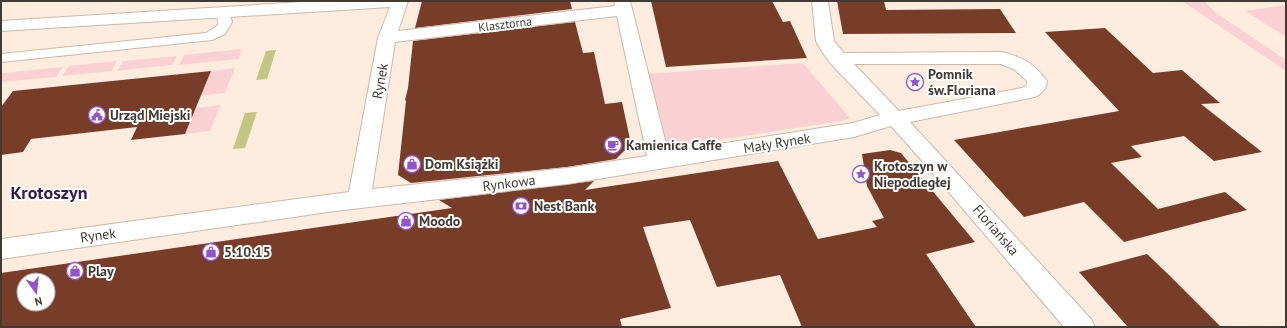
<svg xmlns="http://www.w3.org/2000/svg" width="1287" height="328" viewBox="0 0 1287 328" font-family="'PT Sans',sans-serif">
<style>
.green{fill:#f9d1d2}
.water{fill:#c2c682}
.building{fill:#783d28;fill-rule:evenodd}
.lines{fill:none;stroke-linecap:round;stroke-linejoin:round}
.lane-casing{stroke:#c9b9ab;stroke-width:2}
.street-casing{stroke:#c9b9ab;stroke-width:2}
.lane{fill:#fff;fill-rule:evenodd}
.street{fill:#fff;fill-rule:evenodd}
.labels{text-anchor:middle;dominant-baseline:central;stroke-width:4;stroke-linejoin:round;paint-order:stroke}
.far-street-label{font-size:12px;fill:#413b35;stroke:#fff}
.poi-label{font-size:14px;font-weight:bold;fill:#413b35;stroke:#fff;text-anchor:start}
.street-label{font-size:14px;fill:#413b35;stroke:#fff}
.district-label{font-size:18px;font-weight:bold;fill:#381b53;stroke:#fff}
</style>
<rect width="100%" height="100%" fill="#feeddf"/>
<g class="green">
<path d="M1182,1H1204L1216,13L1286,60V71Z"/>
<path d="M1286,5V37L1245,11Z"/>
<path d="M242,49L239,59L179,65L184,55Z"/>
<path d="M177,56L172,65L117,71L123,61Z"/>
<path d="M117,61L112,71L62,76L69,66Z"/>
<path d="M803,63L850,118L842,121L660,149L646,74Z"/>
<path d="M63,67L56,77L1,82V75L3,73Z"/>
<path d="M235,68L225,93L200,96L211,71Z"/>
<path d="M221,105L210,131L185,134L196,108Z"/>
</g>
<g class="water">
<path d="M276,50L267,79L256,80L266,51Z"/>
<path d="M257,112L245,148L233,149L245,113Z"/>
</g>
<g class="building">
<path d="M422,1H570L572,9L415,28Z"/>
<path d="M651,1H772L783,22L790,21L807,58L666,67Z"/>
<path d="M837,1H884L886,10L1000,9L1016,33L843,34Z"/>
<path d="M575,22L583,53L594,52L605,104L622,102L631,144L616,159L567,167L411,183L398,175L406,101L405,100L408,88L413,41Z"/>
<path d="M1105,28L1153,73L1182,70L1220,103L1201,104L1262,152L1214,161L1184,136L1131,146L1142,157L1111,163L1158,209L1225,192L1247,210L1124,242L1084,202L1024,217L954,140L1119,111L1045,32Z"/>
<path d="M211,71L185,134L131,140L137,127L31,139L23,152L1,155V107L13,91Z"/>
<path d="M890,150L901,153L975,242L926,254L976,327H802L780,275L717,287L690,220L643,227L671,308L620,319L622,327H1V273L452,208L439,200L594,181L585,190L778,161L818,239L877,227L872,221L884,218L867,186L862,154ZM24,280H48V304H24Z"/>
<path d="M1147,254L1170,276L1221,327H1128L1079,272Z"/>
</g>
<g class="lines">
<g class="lane-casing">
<path id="lane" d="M218,8C225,10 231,15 232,22L225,34L212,40L1,62V54L206,33L218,25V19L211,12L213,9Z"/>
</g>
<g class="street-casing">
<path id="street" d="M318,1H408L398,31L615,6L614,1H630L668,152L853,123L880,115L830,63L821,50L816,41L812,1H828L834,41L844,53L1002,52C1022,57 1035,64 1047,81C1046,90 1042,93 1035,97L910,122L1091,319L1095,327H1064L917,155L891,126L854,137L567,184L335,211L1,259V239L349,192L378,38L390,7L1,31V21ZM617,16L647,156L567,168L372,189L395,42ZM854,64H1001L1015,70L1027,81V85L1022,88L899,111Z"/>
</g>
<use href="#lane" class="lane"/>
<use href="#street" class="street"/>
</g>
<defs>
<g id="sight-ring" transform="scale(0.9)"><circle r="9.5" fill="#fff" stroke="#9254cb" stroke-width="1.5"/><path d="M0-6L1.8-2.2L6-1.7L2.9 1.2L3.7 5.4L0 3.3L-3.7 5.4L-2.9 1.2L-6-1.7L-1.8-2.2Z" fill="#9254cb"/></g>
<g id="civic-ring" transform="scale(0.9)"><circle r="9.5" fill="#fff" stroke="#9254cb" stroke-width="1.5"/><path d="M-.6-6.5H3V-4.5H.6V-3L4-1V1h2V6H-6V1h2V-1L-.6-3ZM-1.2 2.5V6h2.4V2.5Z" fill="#9254cb"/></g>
<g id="cafe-ring" transform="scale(0.9)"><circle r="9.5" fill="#fff" stroke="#9254cb" stroke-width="1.5"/><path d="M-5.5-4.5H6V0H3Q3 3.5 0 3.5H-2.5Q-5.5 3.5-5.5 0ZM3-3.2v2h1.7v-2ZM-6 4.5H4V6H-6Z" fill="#9254cb"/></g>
<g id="shop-ring" transform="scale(0.9)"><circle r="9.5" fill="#fff" stroke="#9254cb" stroke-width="1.5"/><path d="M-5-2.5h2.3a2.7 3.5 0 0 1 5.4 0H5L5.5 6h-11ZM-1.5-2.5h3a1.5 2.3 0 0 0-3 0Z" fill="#9254cb"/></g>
<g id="bank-ring" transform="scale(0.9)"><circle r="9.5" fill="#fff" stroke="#9254cb" stroke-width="1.5"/><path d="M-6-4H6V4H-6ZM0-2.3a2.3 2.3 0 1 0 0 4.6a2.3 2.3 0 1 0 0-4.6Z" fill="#9254cb"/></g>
</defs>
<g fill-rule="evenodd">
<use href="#sight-ring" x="915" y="82"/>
<use href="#civic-ring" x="97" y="115"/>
<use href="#cafe-ring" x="613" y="145"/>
<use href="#shop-ring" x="412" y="164"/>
<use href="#sight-ring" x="861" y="174"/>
<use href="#bank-ring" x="521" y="206"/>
<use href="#shop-ring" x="406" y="221"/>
<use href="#shop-ring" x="211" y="252"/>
<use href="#shop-ring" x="75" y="271"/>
</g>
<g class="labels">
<g class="far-street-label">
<text transform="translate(505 24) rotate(-7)">Klasztorna</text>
</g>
<g class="poi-label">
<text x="928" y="74">Pomnik<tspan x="928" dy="16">św.Floriana</tspan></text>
<text x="110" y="115">Urząd Miejski</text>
<text x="626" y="145">Kamienica Caffe</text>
<text x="425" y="164">Dom Książki</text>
<text x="874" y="166">Krotoszyn w<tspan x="874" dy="16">Niepodległej</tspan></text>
<text x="534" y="206">Nest Bank</text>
<text x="419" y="221">Moodo</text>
<text x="224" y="252">5.10.15</text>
<text x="88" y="271">Play</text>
</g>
<g class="street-label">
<text transform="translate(380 81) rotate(-80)">Rynek</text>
<text transform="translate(777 143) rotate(-9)">Mały Rynek</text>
<text transform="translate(509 183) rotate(-7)">Rynkowa</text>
<text transform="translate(996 230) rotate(49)">Floriańska</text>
<text transform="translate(98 235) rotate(-8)">Rynek</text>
</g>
<g class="district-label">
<text x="49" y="192">Krotoszyn</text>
</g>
</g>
<rect width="1287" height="328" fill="none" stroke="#413b35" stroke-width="4"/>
<g transform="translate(36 292) rotate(165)"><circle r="19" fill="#ffffff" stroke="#b3b1ae"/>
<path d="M0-3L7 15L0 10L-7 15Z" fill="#9254cb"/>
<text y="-6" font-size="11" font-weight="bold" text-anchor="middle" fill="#413b35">N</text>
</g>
</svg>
